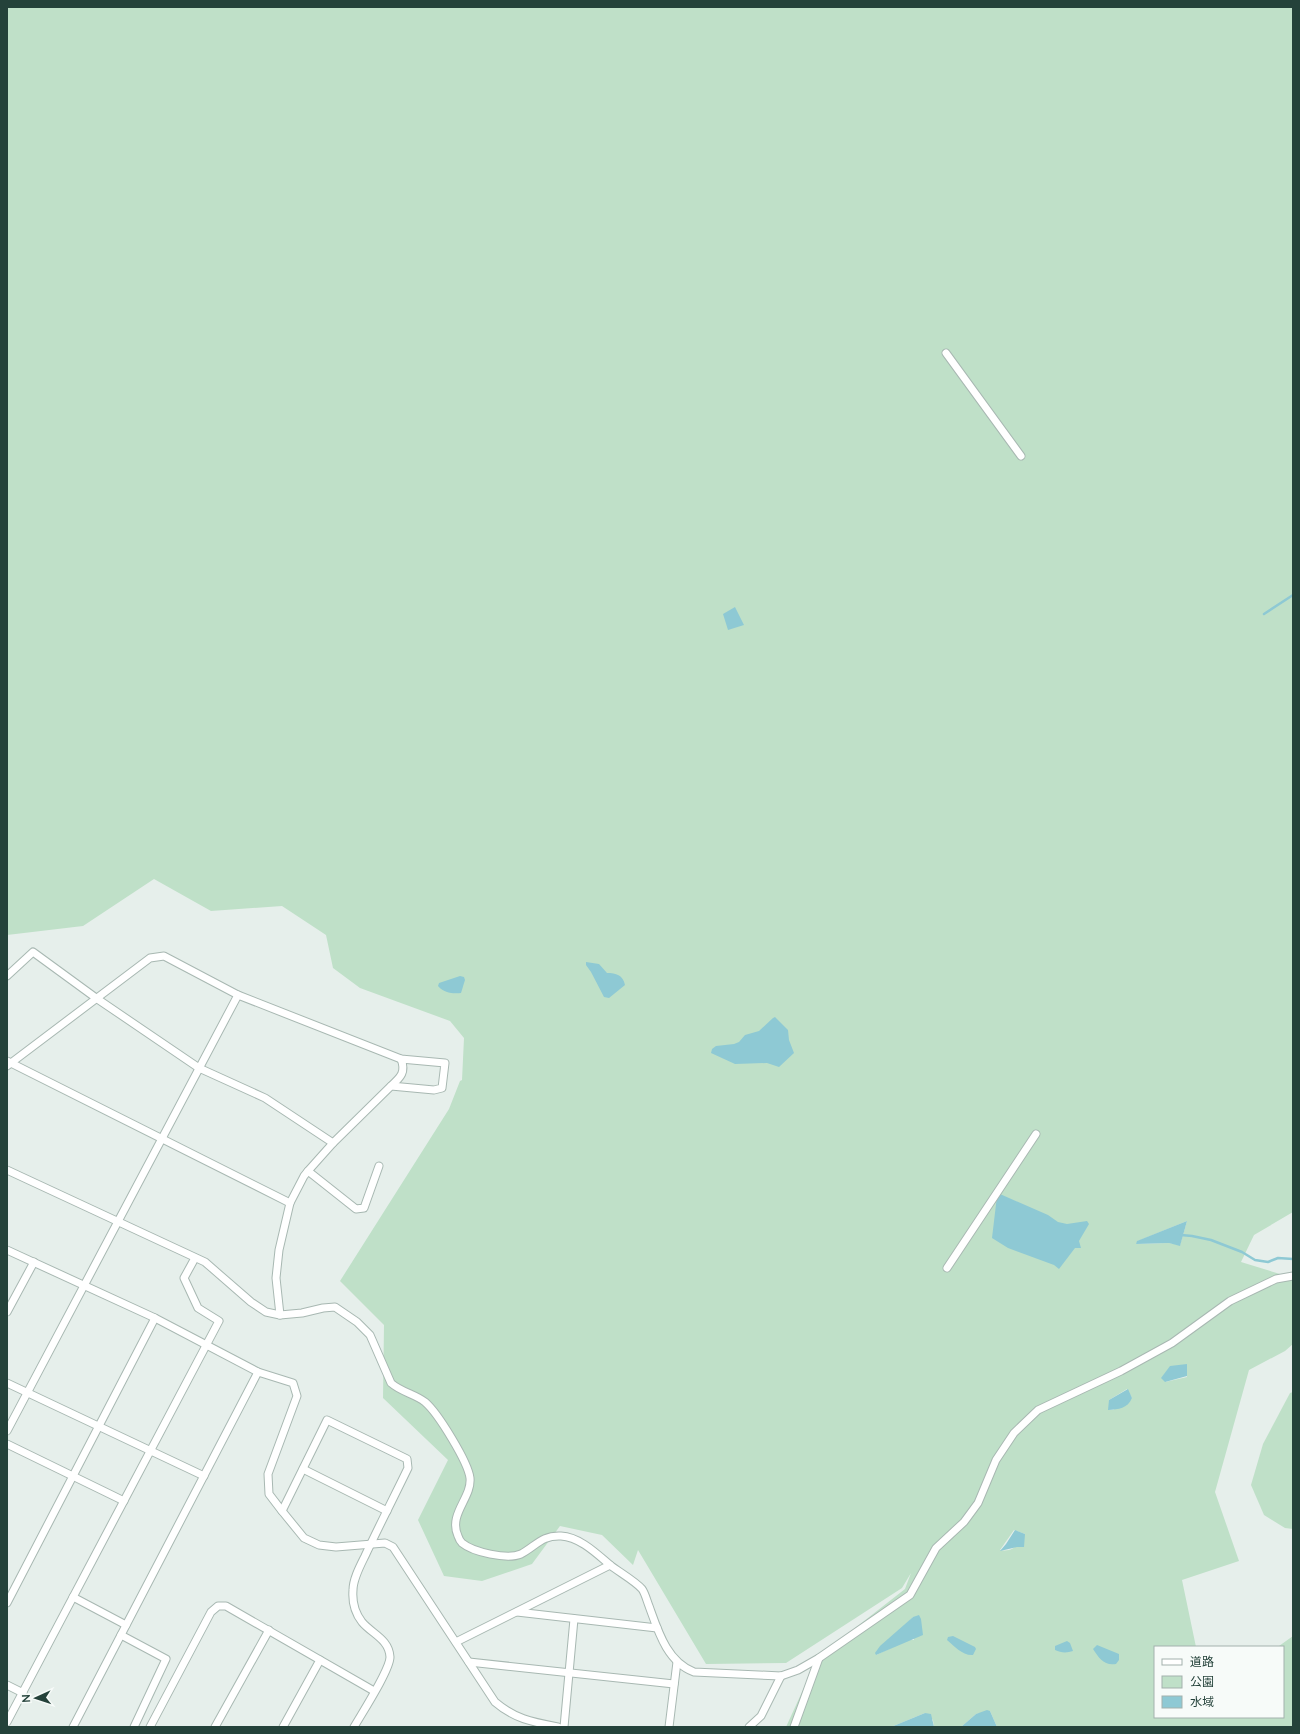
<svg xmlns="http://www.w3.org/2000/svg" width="1300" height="1734" viewBox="0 0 1300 1734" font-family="Lato,'Noto Sans JP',sans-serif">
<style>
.green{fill:#bfe0c8;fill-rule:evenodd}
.water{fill:#8ec9d4}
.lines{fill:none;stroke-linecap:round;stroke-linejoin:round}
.stream{stroke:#8ec9d4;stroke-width:2.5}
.street-casing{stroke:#a8b8b2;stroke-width:9}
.street{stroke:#fff;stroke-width:7}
</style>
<rect width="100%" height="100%" fill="#e6efeb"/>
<g class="green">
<path d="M7,7H1293V1212L1254,1235L1241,1262L1293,1278V1344L1285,1351L1249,1370L1215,1492L1239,1561L1182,1580L1196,1647H1155V1717H1283V1647H1275L1279,1646L1293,1636V1727H997L990,1711L976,1714L961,1727H934L933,1720L925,1713L891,1727H786L818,1657L905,1589L911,1573L902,1588L786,1663L706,1664L638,1550L633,1565L602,1535L560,1526L532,1564L482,1581L444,1576L418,1520L448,1460L383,1398L384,1325L340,1281L449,1109L460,1081L462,1080L464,1038L450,1021L360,988L333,968L326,935L282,906L211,911L154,879L83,926L7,935ZM1187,1221L1180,1245L1169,1243L1136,1244L1138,1241ZM1187,1364V1377L1165,1382ZM1127,1389L1132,1398L1113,1410H1109V1400ZM1014,1530L1025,1534C1019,1544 1013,1553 1000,1550ZM913,1617L914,1640H908L876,1655Z"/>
<path d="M1293,1392V1529L1285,1528L1264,1515L1251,1485L1263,1444L1290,1393Z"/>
</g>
<g class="water">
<path d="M735,607L744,625L728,630L723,614Z"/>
<path d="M586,962L599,964L607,973C616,973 623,975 625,985L609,998L604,997L591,972L586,965Z"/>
<path d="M460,976L464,977L465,980L461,993C453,994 444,993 438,986L439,983Z"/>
<path d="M775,1017L788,1030L789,1040L794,1053L779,1067L767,1063L735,1064L711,1053L712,1049L716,1046L734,1044L739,1042L745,1035L759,1031L773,1018Z"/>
<path d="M1000,1194L1048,1215L1058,1222L1067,1224L1087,1221L1089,1224L1079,1241L1081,1248H1075L1059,1269L1054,1265L1008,1248L992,1238L997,1196Z"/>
<path d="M1187,1221L1180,1246L1169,1243L1136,1244L1137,1241Z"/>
<path d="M1187,1364V1376L1165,1382L1161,1378L1170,1366Z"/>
<path d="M1128,1389L1132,1398C1127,1409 1119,1409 1108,1410L1109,1400Z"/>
<path d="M1015,1530L1025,1534L1024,1547H1017L1000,1551L1006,1544Z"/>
<path d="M919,1615L921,1619L923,1635L876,1655L875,1653L880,1646L913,1617Z"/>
<path d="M953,1636L975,1647L976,1649L973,1655C963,1656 954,1646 947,1640L948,1637Z"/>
<path d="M1067,1641L1070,1643L1073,1651C1067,1653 1061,1653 1055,1650V1646Z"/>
<path d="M1097,1645L1119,1654V1660L1116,1664C1104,1666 1099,1658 1093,1649Z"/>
<path d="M987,1710L990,1711L997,1727H961L976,1714Z"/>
<path d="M925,1713L931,1714L934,1727H891Z"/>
</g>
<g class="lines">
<g class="stream">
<path d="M1264,614L1293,595"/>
<path d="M1181,1235L1192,1236L1211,1240L1242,1252L1255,1260L1268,1262L1278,1258L1293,1259"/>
</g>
<g class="street-casing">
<g id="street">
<path d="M946,353L1021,456"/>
<path d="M7,976L33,952L96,998L199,1068L265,1098L333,1143"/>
<path d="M7,1061L290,1203"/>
<path d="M7,1066L150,958L164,956L238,995L401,1059L445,1063L442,1088L434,1090L391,1086L333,1143L308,1171L304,1176L290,1203L279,1250L276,1278L280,1315"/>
<path d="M391,1086C401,1077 406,1072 401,1059"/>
<path d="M7,1170L205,1262L251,1302L266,1312L280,1315L302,1313L323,1308L335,1307L357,1322L370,1335L391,1383C401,1392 415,1394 425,1402C438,1413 468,1462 470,1478C472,1498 448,1514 458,1536C459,1539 460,1541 462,1543C473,1552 507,1560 521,1554C536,1546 542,1535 561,1536C580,1537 597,1554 610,1565"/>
<path d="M308,1171L356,1209L364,1208L379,1166"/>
<path d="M7,1250L155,1318L258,1372L293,1383L297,1396L268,1474L269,1494L282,1511L304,1538L319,1545L336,1547L385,1543L393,1547L495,1702C515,1719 532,1722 558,1727"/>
<path d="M947,1268L1036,1134"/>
<path d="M7,1312L34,1262"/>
<path d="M7,1383L204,1476"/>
<path d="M7,1431L238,995"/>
<path d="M7,1444L124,1501"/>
<path d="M303,1469L387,1511"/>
<path d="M282,1511L327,1420L407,1459L408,1468C394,1497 379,1526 365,1556C360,1566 353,1579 353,1590C352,1602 355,1613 362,1622C372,1634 389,1639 390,1657C390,1670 362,1713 354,1727"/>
<path d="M73,1597L126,1625"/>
<path d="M7,1603L155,1318"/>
<path d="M517,1612L657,1628"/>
<path d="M121,1635L166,1659L134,1727"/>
<path d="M456,1642L610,1565C619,1572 635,1581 642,1589C645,1593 647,1601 649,1606C658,1631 667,1662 694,1672L781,1676L798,1670L819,1658L910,1595L936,1548L964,1522L978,1503L996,1460L1014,1433L1038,1410L1121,1371L1172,1343L1230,1301L1276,1279L1293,1276"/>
<path d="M469,1662L674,1684"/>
<path d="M7,1685L23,1693"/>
<path d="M7,1722L219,1321L198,1308L184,1278L195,1258"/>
<path d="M73,1727L258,1372"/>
<path d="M150,1727L211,1612L218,1606H226L374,1691"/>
<path d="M215,1727L269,1630"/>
<path d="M283,1727L320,1660"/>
<path d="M564,1727L574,1619"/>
<path d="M669,1727L677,1662"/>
<path d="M749,1727L761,1716L781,1676"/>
<path d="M794,1727L819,1658"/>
</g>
</g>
<use href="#street" class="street"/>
</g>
<rect width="1300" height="1734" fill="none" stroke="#24423a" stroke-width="16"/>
<rect x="1154" y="1646" width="130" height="72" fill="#f7fbf9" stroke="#a3b1ad"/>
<rect x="1162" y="1659" width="20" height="6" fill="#ffffff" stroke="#a3b1ad"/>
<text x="1190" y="1666" font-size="12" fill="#24423a">道路</text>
<rect x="1162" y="1676" width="20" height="12" fill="#bfe0c8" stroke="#a3b1ad"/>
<text x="1190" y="1686" font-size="12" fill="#24423a">公園</text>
<rect x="1162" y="1696" width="20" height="12" fill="#8ec9d4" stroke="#a3b1ad"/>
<text x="1190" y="1706" font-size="12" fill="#24423a">水域</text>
<g transform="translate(36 1698) rotate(267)" stroke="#f7fbf9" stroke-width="3" paint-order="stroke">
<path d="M0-3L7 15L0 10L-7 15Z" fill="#24423a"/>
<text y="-6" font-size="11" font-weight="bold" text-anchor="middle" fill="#24423a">N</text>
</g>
</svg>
